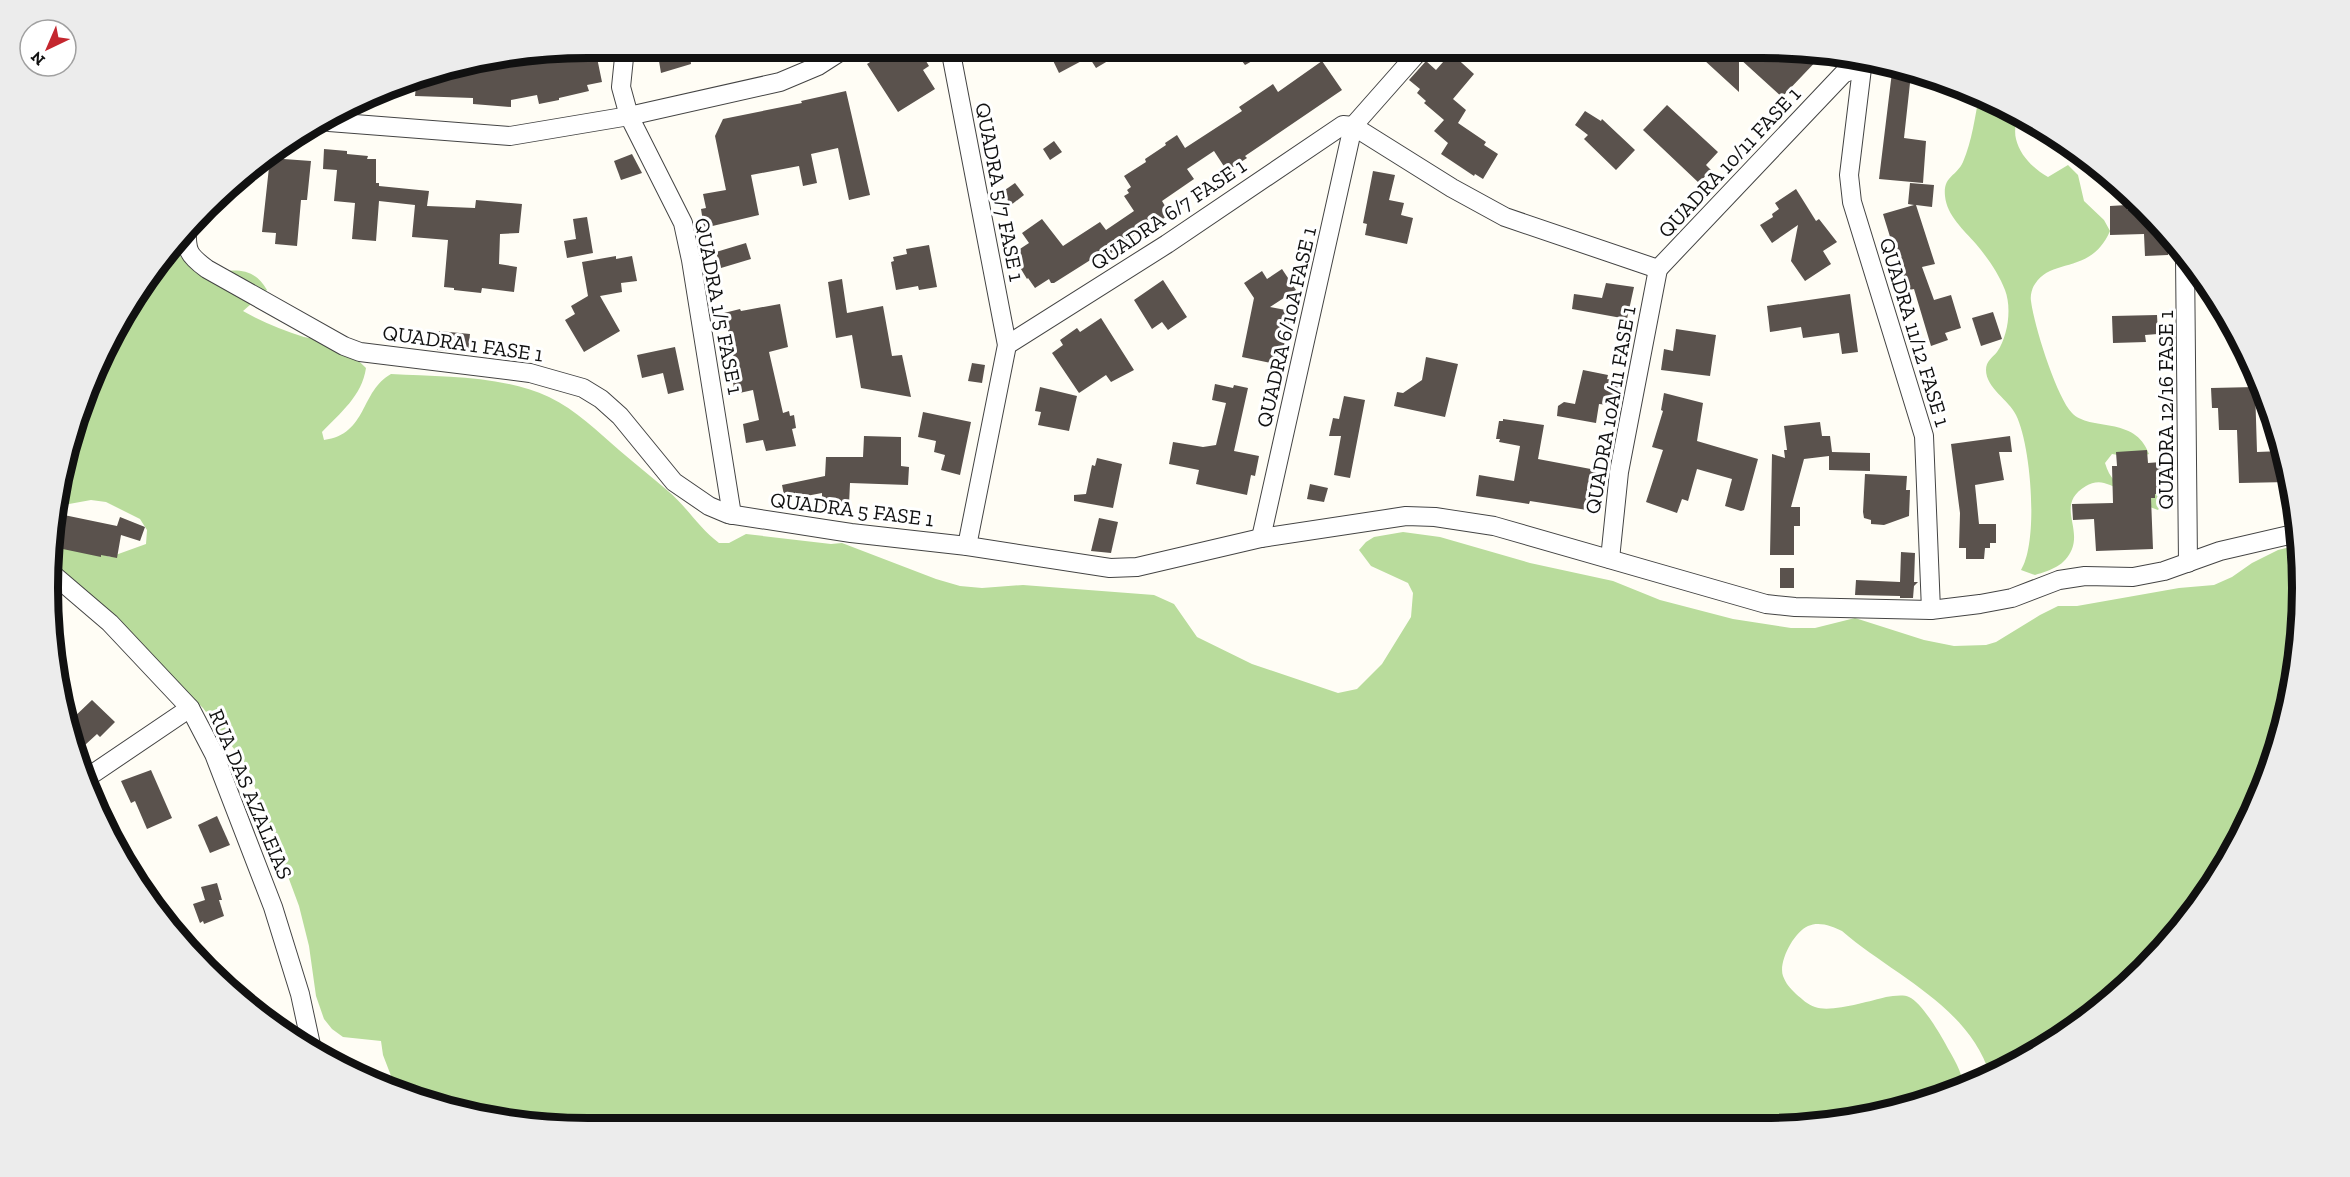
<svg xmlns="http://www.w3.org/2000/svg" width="2350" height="1177" viewBox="0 0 2350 1177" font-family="'Zilla Slab',serif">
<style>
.forest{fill:#b9dc9c}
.building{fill:#5a524d}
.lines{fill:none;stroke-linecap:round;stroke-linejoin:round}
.minor-casing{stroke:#444;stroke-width:20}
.path{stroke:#333;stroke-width:3;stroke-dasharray:6 3;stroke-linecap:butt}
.minor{stroke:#fff;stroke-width:18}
.labels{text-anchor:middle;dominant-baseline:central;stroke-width:6;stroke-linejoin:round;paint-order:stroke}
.street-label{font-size:21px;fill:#111;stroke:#fff}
.rim{fill:none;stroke:#111;stroke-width:8}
</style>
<rect width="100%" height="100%" fill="#fffdf5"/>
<g class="forest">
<path d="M1979,96L2000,104L2017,114C2016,121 2014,132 2016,139C2020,156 2034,169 2048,177L2068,165L2078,175L2084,201L2104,220L2110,231C2091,275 2052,257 2035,284C2032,288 2030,296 2031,301C2034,325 2056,396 2072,413C2090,432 2135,415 2149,454L2136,458L2112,454L2105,463C2115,495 2130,481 2154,491C2158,492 2162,497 2165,500L2158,510C2138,504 2120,487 2104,483C2098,481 2091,483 2086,486C2056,504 2081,525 2072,549C2065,566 2051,570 2035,575L2021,570C2039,541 2031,445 2016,415C2009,400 1986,388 1986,370C1986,361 1992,358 1997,352C2008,336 2012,308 2005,290C1999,274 1987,257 1976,244C1964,230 1947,216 1945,196C1943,176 1956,177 1963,162C1972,141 1975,117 1979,96Z"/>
<path d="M174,244L181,257L195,272C224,275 249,259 267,290L243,311C262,322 283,330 304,337C311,339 317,337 323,339C340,344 353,355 366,368C362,396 340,413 322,432L324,440C368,434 360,391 391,374C442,377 502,375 549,397C576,410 597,431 619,450C635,464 652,477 668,491C687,507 699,528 719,543H729L746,534L831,544L842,543L936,579L960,586L982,588L1023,585L1154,595L1174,604L1197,637L1252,664L1338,693L1357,689L1382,664L1411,617L1413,593L1408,583L1371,566L1359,550L1366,542L1374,537L1403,532L1440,537L1530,563L1613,581L1660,600L1733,619L1791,628H1815L1855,618L1924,640L1954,646L1986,645L1996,642L2040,615L2058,606H2077L2179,588L2214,585L2232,577L2252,563L2278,550L2298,545L2301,624L2284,728L2246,827L2190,918L2090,1018L1990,1075C1969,1006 1893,975 1842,931C1832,926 1819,921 1808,926C1794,932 1778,962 1783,976C1786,984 1790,988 1796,994C1802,999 1808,1005 1815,1007C1831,1013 1869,1001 1886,997C1893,996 1903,994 1909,997C1921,1002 1939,1032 1945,1043C1953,1058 1964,1073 1963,1089L1832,1124L554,1128L449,1111L420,1100L418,1095L393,1081L383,1055L381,1041L343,1037L332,1029L324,1019L316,996L309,946L299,906L247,766L203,708L93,603L56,573L57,537L110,557L146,544L147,530L140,519L106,502L91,500L58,506V483L121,318Z"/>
</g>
<g class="building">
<path d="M588,48H595L602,82L587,85L589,91L559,98V100L539,104L537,95L511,100V107L473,104V98L415,96L417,76L499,63L498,69L562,57L561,53Z"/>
<path d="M663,48H689L691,64L661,73L658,55L664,54Z"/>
<path d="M892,48H918L929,66L923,70L935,89L898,112L867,64Z"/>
<path d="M1047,48H1107L1128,49L1096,68L1089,57L1059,73Z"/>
<path d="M1233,49H1274L1245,65Z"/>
<path d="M1692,49H1797L1823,54L1782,97L1739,58V92Z"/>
<path d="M1451,53L1474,74L1453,99L1466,110L1458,123L1486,142L1484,145L1498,154L1483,179L1475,174L1474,176L1441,154L1448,143L1434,131L1444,120L1424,103L1426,101L1417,93L1420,89L1409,80L1426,61L1436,70Z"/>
<path d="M1322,61L1342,90L1245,156L1247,158L1227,171L1214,151L1187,169L1194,179L1162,201L1170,214L1154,225L1152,221L1110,254L1108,252L1096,260L1092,259L1054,283H1051L1049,279L1035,288L1028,278L1027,279L1012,254L1029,243L1022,233L1042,219L1063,246L1100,222L1106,230L1134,211L1124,196L1129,193L1127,190L1131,187L1124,176L1146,162L1145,159L1166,145L1165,143L1177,135L1185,148L1242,111L1239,107L1273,84L1278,92Z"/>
<path d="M1892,72L1911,74L1904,138L1926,141L1923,183L1879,179Z"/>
<path d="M846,91L870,195L849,200L838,148L811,154L817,183L803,186L799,166L751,175L759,215L704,228L701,209L706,208L703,194L726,190L715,136L723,119L802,103L801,101Z"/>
<path d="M1667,105L1718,152L1706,165L1711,170L1699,183L1643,130Z"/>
<path d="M1585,111L1601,121L1602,119L1635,150L1616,170L1584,139L1588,135L1575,125Z"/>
<path d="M1054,141L1062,152L1050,160L1043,149Z"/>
<path d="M324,149L347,151V154L368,156L367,159H376V183H379V186L429,191L427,206L475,208L476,200L522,204L519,233L500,234L499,264L517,267L514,292L482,288L481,293L454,290V288L444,287L448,240L412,237L415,205L379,201L376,241L352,239L355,203L334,201L337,170L323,169Z"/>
<path d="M632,154L642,173L621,180L614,161Z"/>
<path d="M270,158L311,161L307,200H301L297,246L275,244L276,233L262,232Z"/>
<path d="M1373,171L1395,175L1389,200L1404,203L1401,215L1413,218L1407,244L1365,235L1367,224L1363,223Z"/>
<path d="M1015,183L1024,195L1011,205L1002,192Z"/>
<path d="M1910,183L1934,185L1932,207L1916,205L1935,264L1922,267L1934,300L1951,295L1961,328L1945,333L1948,340L1931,346L1914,289L1909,290L1901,268L1900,269L1883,214L1914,205L1908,204Z"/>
<path d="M1796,189L1816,221L1819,219L1837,242L1823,251L1831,264L1805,281L1791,261L1798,225L1772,243L1760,225L1773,217L1772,214L1779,209L1775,203Z"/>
<path d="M2127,205V210H2144L2168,232V255L2145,256L2144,234L2110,235V206Z"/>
<path d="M587,217L593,253L567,258L564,241L576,239L573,219Z"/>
<path d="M746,243L751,259L721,268L716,252Z"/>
<path d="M929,245L937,287L919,290L918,286L896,290L891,262L894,261L893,257L907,254L906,249Z"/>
<path d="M616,256V259L632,256L637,281L621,283L622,292L600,296L620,331L584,352L565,320L575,314L571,306L588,296L582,262Z"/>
<path d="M1282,269L1296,290L1270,307L1291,311L1280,365L1242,357L1254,298L1244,283L1262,271L1267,279Z"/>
<path d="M842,279L847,313L883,306L892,356L902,355L911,397L861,388L852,335L836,338L828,282Z"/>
<path d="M1163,280L1187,317L1168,330L1162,322L1152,329L1134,300Z"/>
<path d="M1606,283L1634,287L1627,319L1572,309L1574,294L1602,298Z"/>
<path d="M1850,294L1858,352L1842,354L1839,333L1803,338L1801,327L1770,332L1767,306Z"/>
<path d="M780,304L788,347L769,352L783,413L789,411L790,416L794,415L796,428L792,429L796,446L766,451L763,440L746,443L743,424L759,420L753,390L735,394L730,365L735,364L728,330L719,331L716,315L740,309L741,311Z"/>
<path d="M1993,312L2002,339L1981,346L1972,318Z"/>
<path d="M2157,315L2158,334L2145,335L2146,342L2113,343L2112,316Z"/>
<path d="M1101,318L1134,370L1111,382L1106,375L1079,393L1052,353L1063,345L1060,340L1077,328L1080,332Z"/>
<path d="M1676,329L1716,335L1710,376L1661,370L1664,349L1673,351Z"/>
<path d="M439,331L470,334L468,352L437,350Z"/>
<path d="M675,347L684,390L668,394L663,373L642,378L637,355Z"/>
<path d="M1426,357L1458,364L1445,417L1394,406L1397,392L1403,393L1422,380Z"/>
<path d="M972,363L985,365L982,383L968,381Z"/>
<path d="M1583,370L1608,375L1607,379L1623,383L1619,406L1599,404L1596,423L1557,416L1558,406L1564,402L1575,404Z"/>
<path d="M1215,384L1233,388L1234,385L1248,388L1234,451L1259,456L1255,476L1251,475L1247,495L1196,484L1199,470L1169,464L1173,442L1203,447L1216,445L1226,403L1212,400Z"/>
<path d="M1040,387L1077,396L1069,431L1038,425L1041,412L1035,411Z"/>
<path d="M2255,387L2257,452L2282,451L2289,482L2239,483L2237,430H2219L2218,408H2212L2211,388Z"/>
<path d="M1664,393L1703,403L1697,441L1758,459L1744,510L1741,511L1725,506L1732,479L1697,469L1688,501L1682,499L1677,513L1646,502L1663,450L1652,447L1663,411L1661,410Z"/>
<path d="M1344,396L1365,400L1350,478L1334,475L1341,436H1329L1333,418L1339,419Z"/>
<path d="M923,412L971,422L960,475L941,470L945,455L934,452L936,441L918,437Z"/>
<path d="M1503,419L1544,425L1538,459L1596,470L1587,510L1530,501L1529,504L1476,496L1479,475L1514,481L1520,446L1499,442L1500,439H1496L1499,421H1503Z"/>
<path d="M1820,422L1822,436H1830L1832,452L1870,453V471L1829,470V456L1804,459L1791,507H1800V526H1794V555H1770L1772,454L1785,458L1784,450H1787L1784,426Z"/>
<path d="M864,436L901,437V466L909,467L908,485L850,483L849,505L841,504V506H822V493L785,500L782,485L825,476L826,457H863Z"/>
<path d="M2010,436L2012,452H1999L2004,480L1975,485L1979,524H1996V543H1990V548H1985L1984,559H1966V548H1959L1960,513L1951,444Z"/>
<path d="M2147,450L2148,463L2161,462L2163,494H2155V498H2151L2153,549L2096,551L2094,519L2073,520L2072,504L2113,503L2112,466H2117L2116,452Z"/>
<path d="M1097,458L1122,464L1113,508L1074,501V495L1086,494L1092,465L1095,466Z"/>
<path d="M1865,474L1907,476L1906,490H1910L1909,516L1884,525L1871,524V520L1864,518L1863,512Z"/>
<path d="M1310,484L1328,488L1324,502L1307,499Z"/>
<path d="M64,515L117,526L120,517L145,527L140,541L121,535L117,558L101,555V557L58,548Z"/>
<path d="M1099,518L1118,522L1111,553L1091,551Z"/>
<path d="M1901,552L1915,553L1914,582H1918L1914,586L1913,598H1900V596L1855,595L1856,580L1900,582Z"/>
<rect x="1780" y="568" width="14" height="20"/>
<path d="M92,700L115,722L100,737L97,734L85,745L76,736L71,720Z"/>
<path d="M151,770L172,818L147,829L135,801L131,803L121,781Z"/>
<path d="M217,816L230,845L210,853L198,825Z"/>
<path d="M217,883L222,900H219L224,916L204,924L203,921L200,923L193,904L205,900L201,887Z"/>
</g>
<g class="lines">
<g class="minor-casing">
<g id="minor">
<path d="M625,48L621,87L629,116L683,223L691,260L732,515"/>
<path d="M950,48L1007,345L967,546"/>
<path d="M1863,60L1849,175L1852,202L1924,436L1931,610"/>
<path d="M329,122L510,136L629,116L780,82L818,66L846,48"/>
<path d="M187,227C186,251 188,255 207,269L344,346L360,352L530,373L583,388L601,399L620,416L674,482L709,506L728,514L851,533L967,546L1110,568L1137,567L1261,538L1406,516L1435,517L1494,526L1766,604L1795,607L1931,610L1980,604L2012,598L2059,580L2085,576L2133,577L2164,571L2220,551L2298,533"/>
<path d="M2185,257L2188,563"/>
<path d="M1658,269L1843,74L1854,69H1862"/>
<path d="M1007,345L1167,244L1343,125L1353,126L1452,188L1505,217L1658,269"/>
<path d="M1261,538L1353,126L1421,49"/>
<path d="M1610,559L1619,472L1658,269"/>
<path d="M55,576L110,623L190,708L214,754L273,907L300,994L311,1045"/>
<path d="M88,777L190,708"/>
</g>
</g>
<path class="path" d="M159,264L176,262"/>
<use href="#minor" class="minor"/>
</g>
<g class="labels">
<g class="street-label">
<text transform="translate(1729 162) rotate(-47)">QUADRA 10/11 FASE 1</text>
<text transform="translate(1000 192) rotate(79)">QUADRA 5/7 FASE 1</text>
<text transform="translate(1168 214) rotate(-34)">QUADRA 6/7 FASE 1</text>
<text transform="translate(719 306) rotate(79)">QUADRA 1/5 FASE 1</text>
<text transform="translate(1286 327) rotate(-77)">QUADRA 6/10A FASE 1</text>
<text transform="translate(1915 332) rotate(73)">QUADRA 11/12 FASE 1</text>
<text transform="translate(463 343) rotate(8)">QUADRA 1 FASE 1</text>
<text transform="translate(1610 410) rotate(-80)">QUADRA 10A/11 FASE 1</text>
<text transform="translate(2165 410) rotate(-90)">QUADRA 12/16 FASE 1</text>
<text transform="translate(852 509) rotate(7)">QUADRA 5 FASE 1</text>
<text transform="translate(251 794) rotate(67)">RUA DAS AZALEIAS</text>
</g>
</g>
<path d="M0 0H2350V1177H0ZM588 58H1762A530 530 0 0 1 2292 588V588A530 530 0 0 1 1762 1118H588A530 530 0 0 1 58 588V588A530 530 0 0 1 588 58Z" fill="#ececec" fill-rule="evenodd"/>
<path class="rim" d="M588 58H1762A530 530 0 0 1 2292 588V588A530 530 0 0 1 1762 1118H588A530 530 0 0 1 58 588V588A530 530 0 0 1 588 58Z"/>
<g transform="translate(48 48) rotate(224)"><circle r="28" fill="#ffffff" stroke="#a0a0a0" stroke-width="1.5"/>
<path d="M0-4.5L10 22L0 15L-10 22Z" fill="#c4262e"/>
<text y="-9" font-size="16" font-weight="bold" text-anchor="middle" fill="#111111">N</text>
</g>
</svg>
